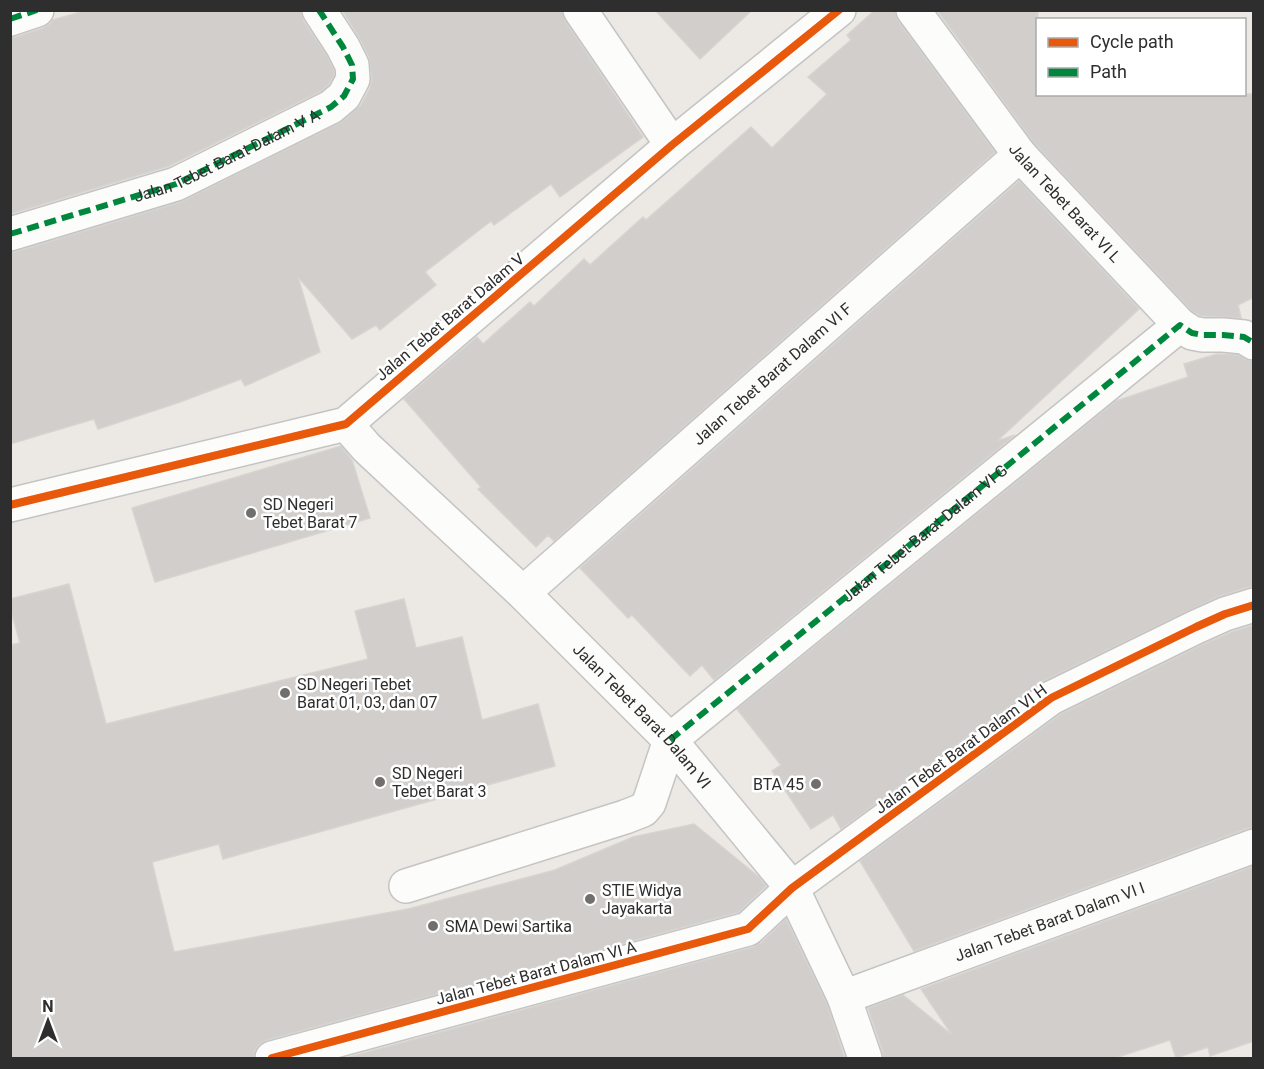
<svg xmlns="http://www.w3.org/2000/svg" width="1264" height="1069" viewBox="0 0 1264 1069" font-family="Roboto,sans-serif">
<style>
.building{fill:#d1cecb;stroke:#d7d4d0;stroke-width:1.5}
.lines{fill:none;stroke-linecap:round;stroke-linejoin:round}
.minor-casing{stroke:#c5c4c5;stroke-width:36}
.minor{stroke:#fcfcfb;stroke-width:33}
.quiet{stroke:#00873e;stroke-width:6;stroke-dasharray:12 6;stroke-linecap:butt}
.cycleway-casing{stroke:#fff;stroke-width:11}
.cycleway{stroke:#e8590c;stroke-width:8}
.poi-dot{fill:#706f6e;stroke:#fff;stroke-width:2}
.labels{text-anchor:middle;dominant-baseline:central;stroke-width:5;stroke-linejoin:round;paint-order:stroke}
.street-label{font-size:16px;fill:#2e2e2e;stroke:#fff}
.poi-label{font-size:16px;fill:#2e2e2e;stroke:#fff;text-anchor:start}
</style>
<rect width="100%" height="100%" fill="#ece8e4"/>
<g class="building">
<path d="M88,10H300L303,20L327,56L334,70V75L329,84L321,91L169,166L10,214V37H16L43,28L51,23L52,20Z"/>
<path d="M342,10H561L565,21L643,137L560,197L551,184L494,225L491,221L425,272L436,285L380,330L376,325L352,339L298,277L320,352L245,386L241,379L180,402L98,429L94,419L10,444V252H15L181,202L343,121L361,105L370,88L372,78L369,57L359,37Z"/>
<path d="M655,10H752L700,59Z"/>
<path d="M875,10H895L898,21L995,152L554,541L548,535L536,547L478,489L481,487L404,399L477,337L483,344L530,302L534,306L584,259L590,265L643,217L646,220L751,127L772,148L827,94L808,77L851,40L847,35Z"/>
<path d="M937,10H1038V94H1254V297L1238,305L1241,318L1205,316L1199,315L1192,311L1034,143Z"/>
<path d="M1019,181L1139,309L997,441L1015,435L714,680L702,665L690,676L632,615L628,618L580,568Z"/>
<path d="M1217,354L1238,355L1245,359L1254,362V587H1248L1217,597L1043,681L841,829L833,815L811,829L772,771L781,765L737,709L1116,401L1188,377L1184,364Z"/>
<path d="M341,446L352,460L370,518L155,582L132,508Z"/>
<path d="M69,584L106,724L368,659L355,611L404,599L416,648L462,637L482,720L538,704L555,766L223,859L219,844L152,862L174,952L408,909L555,870L633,837L694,824L759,877L766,886L739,912L267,1040L258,1045L254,1053V1059H10V645L20,643L10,607V599Z"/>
<path d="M1254,625V828H1248L914,951L860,861L1061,714L1204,644L1232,632Z"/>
<path d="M1254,866V1041L1210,1056L1208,1047L1176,1058L1170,1040L1112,1059H883V1052L868,1008L903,995L952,1035L921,989Z"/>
<path d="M786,919L827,1004L845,1059H342L753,947L761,943Z"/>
</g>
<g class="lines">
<g class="minor-casing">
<g id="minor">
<path d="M580,10L672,145"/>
<path id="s1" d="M913,10L1020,155L1180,325L1192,333L1203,335H1223L1244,337L1254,343"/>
<path d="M10,19L37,10"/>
<path id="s2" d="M10,234L176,184L331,107L344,96L353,79L352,65L343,47L319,10"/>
<path id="s3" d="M346,424L367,448L523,593L670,740L792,888L844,997L865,1058"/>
<path d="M10,505L346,424L672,145L839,10"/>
<path id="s4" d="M523,593L1020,155"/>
<path d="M406,886L625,817L643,810L649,803L670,740L1180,325"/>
<path id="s5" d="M844,997L1254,846"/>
<path d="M272,1058L748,929L792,888L1051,698L1196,627L1225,614L1254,605"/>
</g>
</g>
<use href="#minor" class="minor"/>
<g class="quiet">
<path d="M10,19L37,10"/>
<path d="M10,234L176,184L331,107L344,96L353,79L352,65L343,47L319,10"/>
<path id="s6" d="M670,740L1180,325L1192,333L1203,335H1223L1244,337L1254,343"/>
</g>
<g class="cycleway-casing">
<g id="cycleway">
<path d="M10,505L346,424L672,145L839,10"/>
<path d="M272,1058L748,929L792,888L1051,698L1196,627L1225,614L1254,605"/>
</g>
</g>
<use href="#cycleway" class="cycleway"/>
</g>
<g class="poi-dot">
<circle cx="251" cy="513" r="6"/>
<circle cx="285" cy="693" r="6"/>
<circle cx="380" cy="782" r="6"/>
<circle cx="816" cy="784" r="6"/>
<circle cx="590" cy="899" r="6"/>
<circle cx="433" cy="926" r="6"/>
</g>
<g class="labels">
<g class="street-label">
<text stroke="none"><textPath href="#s2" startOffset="231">Jalan Tebet Barat Dalam V A</textPath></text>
<text stroke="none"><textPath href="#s1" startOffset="246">Jalan Tebet Barat VI L</textPath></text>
<text transform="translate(450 317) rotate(-40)">Jalan Tebet Barat Dalam V</text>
<text stroke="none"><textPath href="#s4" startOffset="332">Jalan Tebet Barat Dalam VI F</textPath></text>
<text stroke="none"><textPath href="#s6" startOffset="328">Jalan Tebet Barat Dalam VI G</textPath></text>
<text stroke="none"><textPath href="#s3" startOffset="416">Jalan Tebet Barat Dalam VI</textPath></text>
<text transform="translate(961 749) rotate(-36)">Jalan Tebet Barat Dalam VI H</text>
<text stroke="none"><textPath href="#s5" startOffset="219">Jalan Tebet Barat Dalam VI I</textPath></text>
<text transform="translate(536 973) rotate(-15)">Jalan Tebet Barat Dalam VI A</text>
</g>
<g class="poi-label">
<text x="263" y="504">SD Negeri<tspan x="263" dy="18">Tebet Barat 7</tspan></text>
<text x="297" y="684">SD Negeri Tebet<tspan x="297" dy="18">Barat 01, 03, dan 07</tspan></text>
<text x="392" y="773">SD Negeri<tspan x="392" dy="18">Tebet Barat 3</tspan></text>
<text x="804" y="784" text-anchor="end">BTA 45</text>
<text x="602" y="890">STIE Widya<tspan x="602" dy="18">Jayakarta</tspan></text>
<text x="445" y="926">SMA Dewi Sartika</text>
</g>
</g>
<rect width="1264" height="1069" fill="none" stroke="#2e2e2e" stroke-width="24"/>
<rect x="1036" y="18" width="210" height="78" fill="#ffffff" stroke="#ababab" stroke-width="1.5"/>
<rect x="1048" y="38" width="30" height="9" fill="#e8590c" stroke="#ababab" stroke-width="1.5"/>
<text x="1090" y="48" font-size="18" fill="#2e2e2e">Cycle path</text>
<rect x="1048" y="68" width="30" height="9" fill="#00873e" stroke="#ababab" stroke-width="1.5"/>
<text x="1090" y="78" font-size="18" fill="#2e2e2e">Path</text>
<g transform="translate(48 1021)" stroke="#ffffff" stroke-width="4.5" paint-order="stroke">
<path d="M0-4.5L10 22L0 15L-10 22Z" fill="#2e2e2e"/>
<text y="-9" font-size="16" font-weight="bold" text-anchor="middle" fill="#2e2e2e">N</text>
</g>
</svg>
